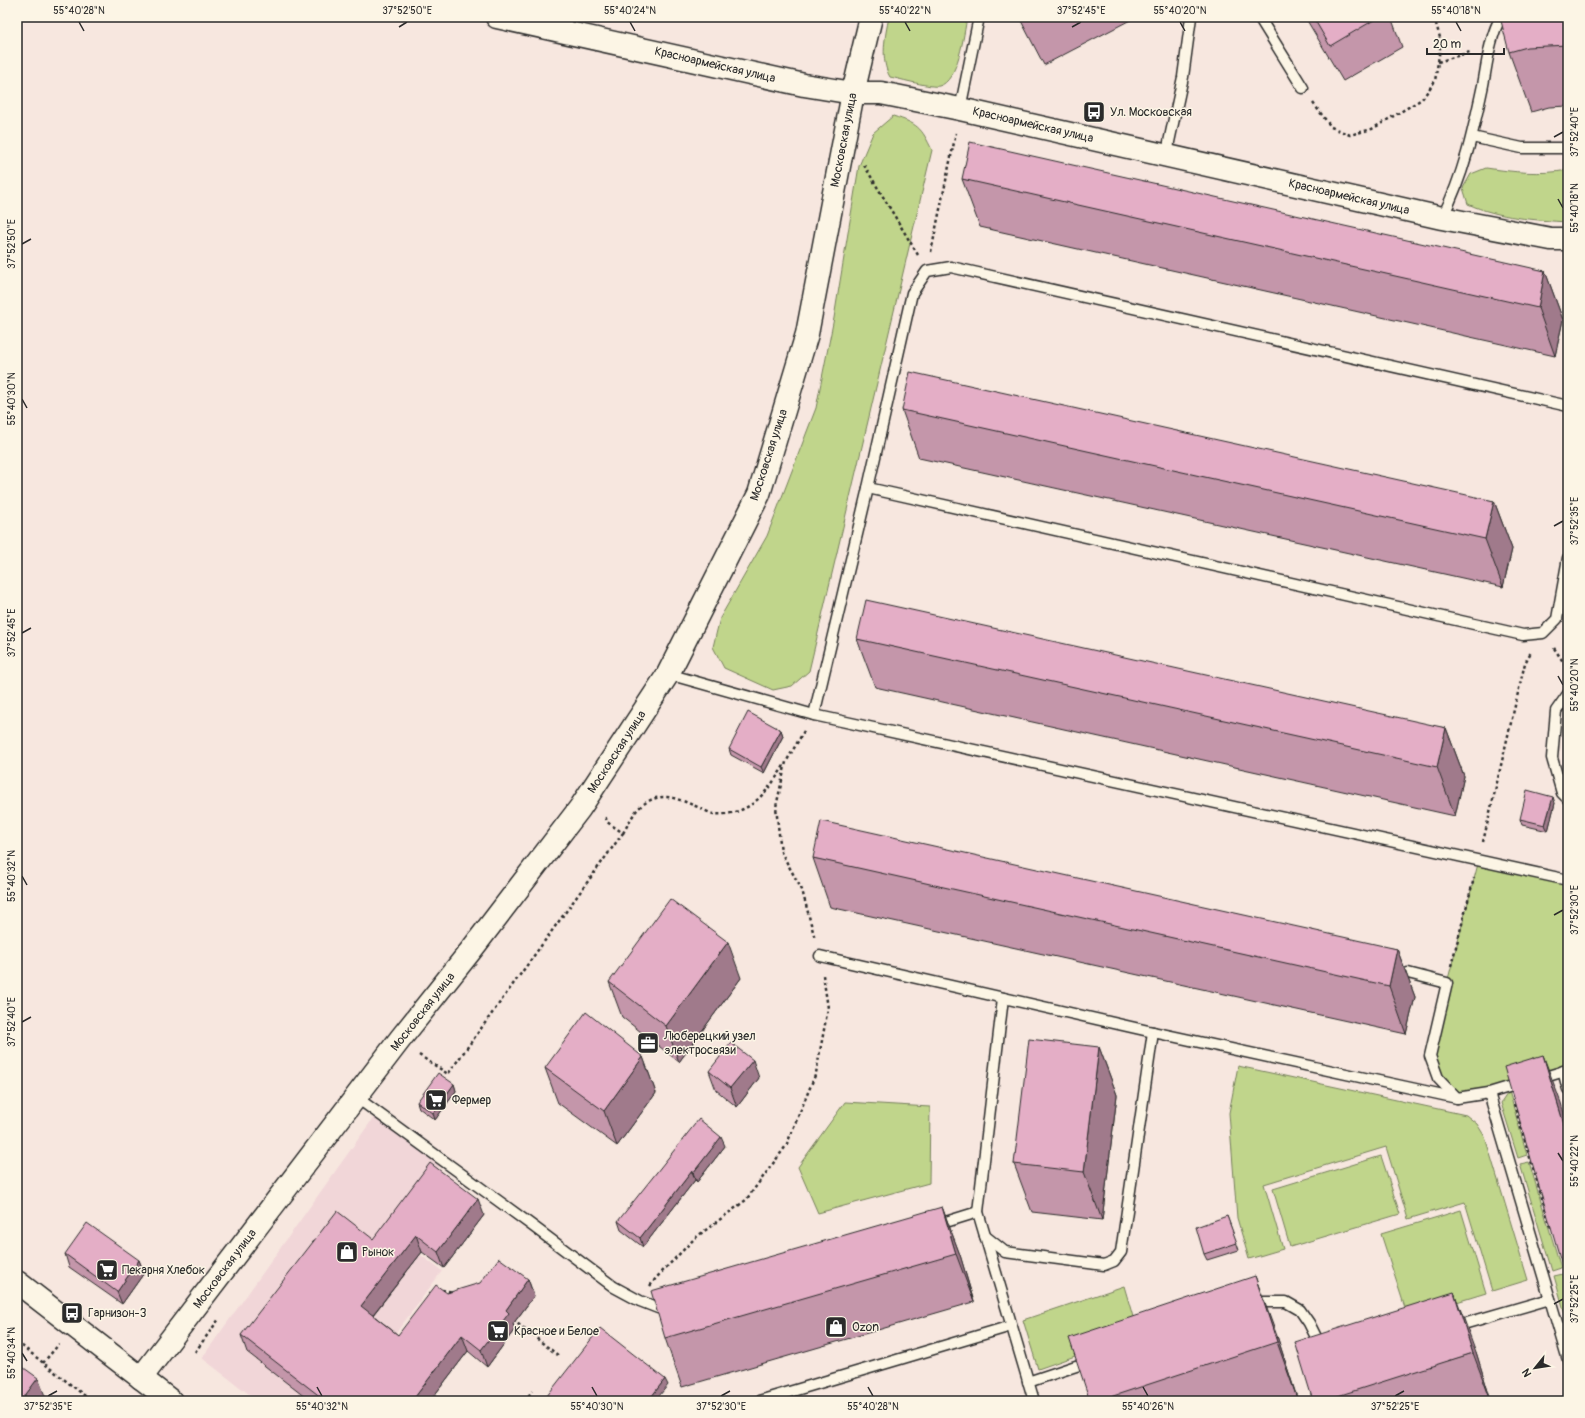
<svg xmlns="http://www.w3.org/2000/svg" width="1585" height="1418" viewBox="0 0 1585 1418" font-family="Pangolin,sans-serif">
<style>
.built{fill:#f1d6d8}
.green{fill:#c0d58b;stroke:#76805b}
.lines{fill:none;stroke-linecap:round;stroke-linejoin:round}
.lane-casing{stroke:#2b2b2b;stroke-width:13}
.secondary-casing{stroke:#2b2b2b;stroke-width:25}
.path{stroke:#2b2b2b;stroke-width:2.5;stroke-dasharray:3 3;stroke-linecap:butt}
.lane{stroke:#fcf5e5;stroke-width:10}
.secondary{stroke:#fcf5e5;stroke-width:22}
.wall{fill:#c496aa;stroke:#2b2b2b}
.shaded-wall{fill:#a07a8b;stroke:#2b2b2b}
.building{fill:#e4aec6;stroke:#2b2b2b}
.ticks{fill:none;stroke:#2b2b2b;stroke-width:1.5}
.labels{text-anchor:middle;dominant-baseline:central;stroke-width:3;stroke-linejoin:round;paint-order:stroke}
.street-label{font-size:12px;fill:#2b2b2b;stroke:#fcf5e5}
.poi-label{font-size:12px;fill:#2b2b2b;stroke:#fcf5e5;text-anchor:start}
.neatline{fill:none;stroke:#2b2b2b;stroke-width:1.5}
.ticks-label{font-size:10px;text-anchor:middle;fill:#2b2b2b}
</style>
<rect width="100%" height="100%" fill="#f7e7df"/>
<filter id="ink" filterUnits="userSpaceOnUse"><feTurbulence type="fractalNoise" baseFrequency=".025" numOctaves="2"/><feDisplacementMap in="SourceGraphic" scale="8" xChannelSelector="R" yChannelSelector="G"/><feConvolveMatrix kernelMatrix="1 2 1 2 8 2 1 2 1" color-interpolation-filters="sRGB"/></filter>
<g filter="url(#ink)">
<path class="built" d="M374,1117L440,1166L391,1233L442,1271L345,1401H258L202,1358Z"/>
<g class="green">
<path d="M889,17H967C964,34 958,82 939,86C932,88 900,79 890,77C880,60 885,36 889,17Z"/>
<path d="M893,116C918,124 921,127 932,150L809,671L792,686L773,690L724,668L713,647L720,618L767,536L816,408L834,318L859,166L873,133Z"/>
<path d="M1486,168C1513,172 1541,175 1568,170V222C1534,220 1499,218 1468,204L1463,188L1471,174Z"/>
<path d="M1479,860L1568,880V1089L1563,1072L1457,1098L1430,1056L1447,983Z"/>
<path d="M1238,1066L1466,1115L1477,1124L1485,1137L1528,1280L1492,1291L1465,1202L1408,1219L1386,1147L1264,1184L1283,1249L1249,1259L1237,1218L1229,1113Z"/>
<path d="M1509,1091L1527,1155L1518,1158L1501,1103Z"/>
<path d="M845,1102L930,1107L929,1183L818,1213L798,1167Z"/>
<path d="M1381,1156L1400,1214L1290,1247L1273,1189Z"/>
<path d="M1529,1162L1561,1268L1552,1271L1520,1164Z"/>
<path d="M1461,1210L1486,1293L1408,1317L1381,1234Z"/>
<path d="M1563,1274L1568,1289V1324L1554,1276Z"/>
<path d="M1124,1286L1138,1334L1038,1369L1023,1320Z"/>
</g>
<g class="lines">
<g class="lane-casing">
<g id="lane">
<path d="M1259,17L1303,88"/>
<path d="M564,31L567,17"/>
<path d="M960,109L979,17"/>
<path d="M1472,137L1522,148H1562L1568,147"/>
<path d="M1168,156L1169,142L1183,77L1191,17"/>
<path d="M1442,218C1464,175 1473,132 1483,85C1487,64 1490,35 1501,17"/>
<path d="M868,488L1523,635L1543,633L1557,619L1568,558"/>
<path d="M668,674L814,715L1568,880"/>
<path d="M1568,694L1556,711L1552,758L1562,793L1568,799"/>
<path d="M814,715L868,488L912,293L927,271L951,267L1568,406"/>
<path d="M820,956L1153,1032L1457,1098L1489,1093L1522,1083"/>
<path d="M1408,973L1447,983L1430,1056L1438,1078L1457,1098"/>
<path d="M1003,998L978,1212L1034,1401"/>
<path d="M1563,1071L1568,1089"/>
<path d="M1538,1079L1568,1070"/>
<path d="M1489,1093L1568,1360"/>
<path d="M356,1097L530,1224L614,1287L640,1301L658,1308L669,1309"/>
<path d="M936,1225L978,1212"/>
<path d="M985,1236L1005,1252L1104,1265L1114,1261L1121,1252L1153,1032"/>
<path d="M1251,1305L1261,1302H1286L1300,1310L1309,1323L1321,1347"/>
<path d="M1453,1327L1550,1299"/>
<path d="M1028,1382L1091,1361"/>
<path d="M759,1401L1011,1326"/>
</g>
</g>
<g class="secondary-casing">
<g id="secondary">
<path d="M497,17L804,85L853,93H881L960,109L1442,218L1551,239H1568"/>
<path d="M17,1282L171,1401"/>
<path d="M141,1378L401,1038L472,949L580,808L668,674L759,494L807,334L853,93L871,17"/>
</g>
</g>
<g class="path">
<path d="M1438,62L1470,52"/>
<path d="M1313,103L1331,127L1350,135L1372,129L1422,99L1435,81L1438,62L1441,41L1434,17"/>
<path d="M864,165L918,255"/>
<path d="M931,252L956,133"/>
<path d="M1554,648L1568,669"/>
<path d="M804,731L786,762L776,807L781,852L802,890L815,939"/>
<path d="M623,833C628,825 633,813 640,807C661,789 678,799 700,808C704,810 710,813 714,814C750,817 768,791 785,764"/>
<path d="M1483,842L1525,663L1531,652"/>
<path d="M1451,966L1474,878"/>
<path d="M419,1055L448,1074L623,833L607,822L605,815"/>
<path d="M1514,1104L1551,1228"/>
<path d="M650,1286L656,1278L695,1238L746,1200L786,1146L816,1073L828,1008L823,975"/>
<path d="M442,1290L455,1292"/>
<path d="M513,1320L559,1356"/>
<path d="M17,1342L85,1396L87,1401"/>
<path d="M195,1352L219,1319"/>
<path d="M43,1363L59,1344"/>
<path d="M525,1401L532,1391"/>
<path d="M1311,1401L1312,1392"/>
</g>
<use href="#lane" class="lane"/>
<use href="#secondary" class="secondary"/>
</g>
<g class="wall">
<path d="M1019,17H1136L1044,65Z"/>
<path d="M1305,17H1391L1402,47L1343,81Z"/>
<path d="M1568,17V106L1549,107L1531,112L1509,52Z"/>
<path d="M962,179L1545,271L1563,320L1555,356L980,227Z"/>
<path d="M902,410L1494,501L1512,549L1503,587L919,458Z"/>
<path d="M857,639L1446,728L1464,776L1455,816L875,687Z"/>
<path d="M781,730L783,736L764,773L731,755L729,749Z"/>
<path d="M1555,803L1548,831L1522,825L1520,819Z"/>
<path d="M813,858L1397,949L1415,997L1406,1034L830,907Z"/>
<path d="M741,978L679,1062L622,1017L609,982Z"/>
<path d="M1099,1047L1117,1095L1102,1220L1032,1212L1014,1164Z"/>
<path d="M643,1057L656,1093L617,1146L558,1103L545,1068Z"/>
<path d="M709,1071L759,1078L737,1107L716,1090Z"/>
<path d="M454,1084L456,1091L435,1120L419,1108L417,1102Z"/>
<path d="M725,1146L697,1182L695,1180L643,1247L621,1230L618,1221Z"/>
<path d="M942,1207L960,1255L974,1302L682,1387L665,1338Z"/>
<path d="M484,1215L444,1268L422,1252L373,1315L398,1335L447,1293L528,1279L534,1296L513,1324L515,1329L487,1367L468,1351L430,1401H310L247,1352L241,1335L373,1239Z"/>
<path d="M1227,1216L1239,1250L1207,1260L1204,1254Z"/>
<path d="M65,1254L139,1260L144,1273L122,1304L69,1267Z"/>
<path d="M1277,1336L1298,1401H1090Z"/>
<path d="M1476,1352L1491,1401H1313Z"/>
</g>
<g class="shaded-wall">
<path d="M1545,271L1563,320L1555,356L1538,308Z"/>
<path d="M1494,501L1512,549L1503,587L1485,539Z"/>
<path d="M1446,728L1464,776L1455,816L1437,767Z"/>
<path d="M781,730L783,736L764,773L761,767Z"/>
<path d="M1553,797L1555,803L1548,831L1545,825Z"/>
<path d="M728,942L741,978L679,1062L666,1026Z"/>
<path d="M1397,949L1415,997L1406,1034L1389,986Z"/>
<path d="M1099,1047L1117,1095L1102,1220L1084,1172Z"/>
<path d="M1543,1055L1561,1103L1568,1127V1138Z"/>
<path d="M643,1057L656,1093L617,1146L604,1111Z"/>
<path d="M753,1060L759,1078L737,1107L730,1088Z"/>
<path d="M454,1084L456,1091L435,1120L433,1113Z"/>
<path d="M721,1137L725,1146L697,1182L693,1173Z"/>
<path d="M692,1171L695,1180L643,1247L640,1238Z"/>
<path d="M478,1199L484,1215L444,1268L438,1252Z"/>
<path d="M942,1207L960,1255L974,1302L956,1254Z"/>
<path d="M416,1235L422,1252L367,1322L361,1306Z"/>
<path d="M139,1260L144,1273L122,1304L117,1292Z"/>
<path d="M1255,1276L1277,1336L1298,1401L1277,1342Z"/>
<path d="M528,1279L534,1296L513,1324L515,1329L487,1367L481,1350L506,1310Z"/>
<path d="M1454,1292L1476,1352L1491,1401L1473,1353Z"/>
<path d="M462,1335L468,1351L430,1401H412Z"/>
<path d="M38,1378L47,1401H21Z"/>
<path d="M665,1379L668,1385L655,1401H648Z"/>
</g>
<g class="building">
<path d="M1313,17H1379L1330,46Z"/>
<path d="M1500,17H1568V45L1527,47L1509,52Z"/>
<path d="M970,142L1545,271L1538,308L962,179Z"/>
<path d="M910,372L1494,501L1485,539L902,410Z"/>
<path d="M866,600L1446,728L1437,767L857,639Z"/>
<path d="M1568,645V666L1566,654Z"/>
<path d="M748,712L781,730L761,767L729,749Z"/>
<path d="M1527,790L1553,797L1545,825L1520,819Z"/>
<path d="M821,821L1397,949L1389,986L813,858Z"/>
<path d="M670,899L728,942L666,1026L609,982Z"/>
<path d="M586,1012L643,1057L604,1111L545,1068Z"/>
<path d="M1029,1039L1099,1047L1084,1172L1014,1164Z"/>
<path d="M731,1043L753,1060L730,1088L709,1071Z"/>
<path d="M1543,1055L1568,1138V1285L1504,1067Z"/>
<path d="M438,1073L454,1084L433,1113L417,1102Z"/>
<path d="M699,1119L721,1137L693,1173L692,1171L640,1238L618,1221Z"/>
<path d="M430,1163L478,1199L438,1252L416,1235L361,1306L398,1335L436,1285L447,1293L480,1283L499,1258L528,1279L506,1310L509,1313L481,1350L462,1335L412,1401H326L241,1335L337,1211L373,1239Z"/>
<path d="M942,1207L956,1254L665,1338L651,1291Z"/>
<path d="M1227,1216L1237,1243L1204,1254L1196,1227Z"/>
<path d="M87,1223L139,1260L117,1292L65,1254Z"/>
<path d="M1255,1276L1277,1342L1098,1401H1090L1069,1338Z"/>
<path d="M1454,1292L1473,1353L1322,1401H1313L1295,1342Z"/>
<path d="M600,1328L665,1379L648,1401H543Z"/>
<path d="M17,1363L38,1378L21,1401H17Z"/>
<path d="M492,1397L497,1401H489Z"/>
</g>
</g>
<path class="ticks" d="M79,22L84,31M630,22L635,31M905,22L910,31M1180,22L1185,31M1456,22L1461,31M399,27L407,22M1072,27L1081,22M1554,137L1563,132M1558,199L1563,208M22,244L31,239M22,399L27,408M1554,526L1563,521M22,633L31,628M1558,676L1563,685M22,876L27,885M1554,915L1563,910M22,1022L31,1017M1558,1153L1563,1161M1554,1304L1563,1299M22,1353L27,1361M317,1387L322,1396M592,1387L597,1396M868,1387L873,1396M1143,1387L1148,1396M48,1396L57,1391M721,1396L730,1391M1395,1396L1404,1391"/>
<defs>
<g id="bus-square" transform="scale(1.15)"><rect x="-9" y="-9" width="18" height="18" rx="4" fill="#2b2b2b" stroke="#fcf5e5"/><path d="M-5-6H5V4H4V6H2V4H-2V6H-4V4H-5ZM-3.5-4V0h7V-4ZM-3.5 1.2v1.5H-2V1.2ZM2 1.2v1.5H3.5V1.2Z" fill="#fff"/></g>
<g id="office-square" transform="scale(1.15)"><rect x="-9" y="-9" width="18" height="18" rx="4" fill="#2b2b2b" stroke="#fcf5e5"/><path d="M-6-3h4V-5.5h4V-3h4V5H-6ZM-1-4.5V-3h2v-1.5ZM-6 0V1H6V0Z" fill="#fff"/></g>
<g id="supermarket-square" transform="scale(1.15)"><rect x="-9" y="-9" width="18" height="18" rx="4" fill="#2b2b2b" stroke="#fcf5e5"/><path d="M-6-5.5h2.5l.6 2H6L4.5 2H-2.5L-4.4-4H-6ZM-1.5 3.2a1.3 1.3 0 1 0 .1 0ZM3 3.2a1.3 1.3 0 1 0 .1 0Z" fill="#fff"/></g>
<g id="shop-square" transform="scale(1.15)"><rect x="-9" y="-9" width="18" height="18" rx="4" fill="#2b2b2b" stroke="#fcf5e5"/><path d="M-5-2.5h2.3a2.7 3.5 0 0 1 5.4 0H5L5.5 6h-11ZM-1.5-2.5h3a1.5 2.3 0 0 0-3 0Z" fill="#fff"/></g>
</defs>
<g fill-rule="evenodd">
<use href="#bus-square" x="1094" y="112"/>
<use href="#office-square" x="648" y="1043"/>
<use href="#supermarket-square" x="436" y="1100"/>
<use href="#shop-square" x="347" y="1252"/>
<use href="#supermarket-square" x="107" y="1270"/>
<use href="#bus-square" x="72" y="1313"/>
<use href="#shop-square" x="836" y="1327"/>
<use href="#supermarket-square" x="498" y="1331"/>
</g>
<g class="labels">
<g class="street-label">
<text transform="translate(715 65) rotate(13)">Красноармейская улица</text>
<text transform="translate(1033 125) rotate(13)">Красноармейская улица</text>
<text transform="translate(844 140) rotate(-79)">Московская улица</text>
<text transform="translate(1349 197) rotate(13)">Красноармейская улица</text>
<text transform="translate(769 455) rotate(-72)">Московская улица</text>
<text transform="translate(617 752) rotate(-57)">Московская улица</text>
<text transform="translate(423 1012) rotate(-52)">Московская улица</text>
<text transform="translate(225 1269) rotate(-53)">Московская улица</text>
</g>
<g class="poi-label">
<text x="1110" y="112">Ул. Московская</text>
<text x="664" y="1036">Люберецкий узел<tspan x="664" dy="14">электросвязи</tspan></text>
<text x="452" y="1100">Фермер</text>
<text x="362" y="1252">Рынок</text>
<text x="122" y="1270">Пекарня Хлебок</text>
<text x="88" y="1313">Гарнизон-3</text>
<text x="852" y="1327">Ozon</text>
<text x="514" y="1331">Красное и Белое</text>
</g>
</g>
<rect width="1585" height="1418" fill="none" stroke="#fcf5e5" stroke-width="44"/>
<g transform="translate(1535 1368) rotate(240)" stroke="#fcf5e5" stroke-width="3" paint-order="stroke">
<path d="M0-3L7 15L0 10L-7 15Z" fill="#2b2b2b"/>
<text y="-6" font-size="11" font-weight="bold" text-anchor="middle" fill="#2b2b2b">N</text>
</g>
<path d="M1427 48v6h77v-6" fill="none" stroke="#2b2b2b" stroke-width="2"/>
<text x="1433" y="48" font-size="12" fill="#2b2b2b" stroke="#fcf5e5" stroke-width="3" paint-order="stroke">20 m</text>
<rect x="22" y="22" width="1541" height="1374" class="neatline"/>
<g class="ticks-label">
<text x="79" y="14">55°40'28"N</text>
<text x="407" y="14">37°52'50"E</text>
<text x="630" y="14">55°40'24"N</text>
<text x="905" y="14">55°40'22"N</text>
<text x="1081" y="14">37°52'45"E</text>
<text x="1180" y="14">55°40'20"N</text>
<text x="1456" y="14">55°40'18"N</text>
<text transform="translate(1574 132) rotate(-90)" y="4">37°52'40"E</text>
<text transform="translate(1574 208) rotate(-90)" y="4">55°40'18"N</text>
<text transform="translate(11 244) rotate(-90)" y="4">37°52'50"E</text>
<text transform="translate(11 399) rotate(-90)" y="4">55°40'30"N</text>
<text transform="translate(1574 521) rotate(-90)" y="4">37°52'35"E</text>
<text transform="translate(11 633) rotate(-90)" y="4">37°52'45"E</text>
<text transform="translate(1574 685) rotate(-90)" y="4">55°40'20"N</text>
<text transform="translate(11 876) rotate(-90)" y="4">55°40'32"N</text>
<text transform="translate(1574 910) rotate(-90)" y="4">37°52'30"E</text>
<text transform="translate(11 1022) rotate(-90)" y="4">37°52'40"E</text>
<text transform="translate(1574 1161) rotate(-90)" y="4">55°40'22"N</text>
<text transform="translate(1574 1299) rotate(-90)" y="4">37°52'25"E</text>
<text transform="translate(11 1353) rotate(-90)" y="4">55°40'34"N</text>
<text x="48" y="1410">37°52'35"E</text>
<text x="322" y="1410">55°40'32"N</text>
<text x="597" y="1410">55°40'30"N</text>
<text x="721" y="1410">37°52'30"E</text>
<text x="873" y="1410">55°40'28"N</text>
<text x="1148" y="1410">55°40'26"N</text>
<text x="1395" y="1410">37°52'25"E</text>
</g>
</svg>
